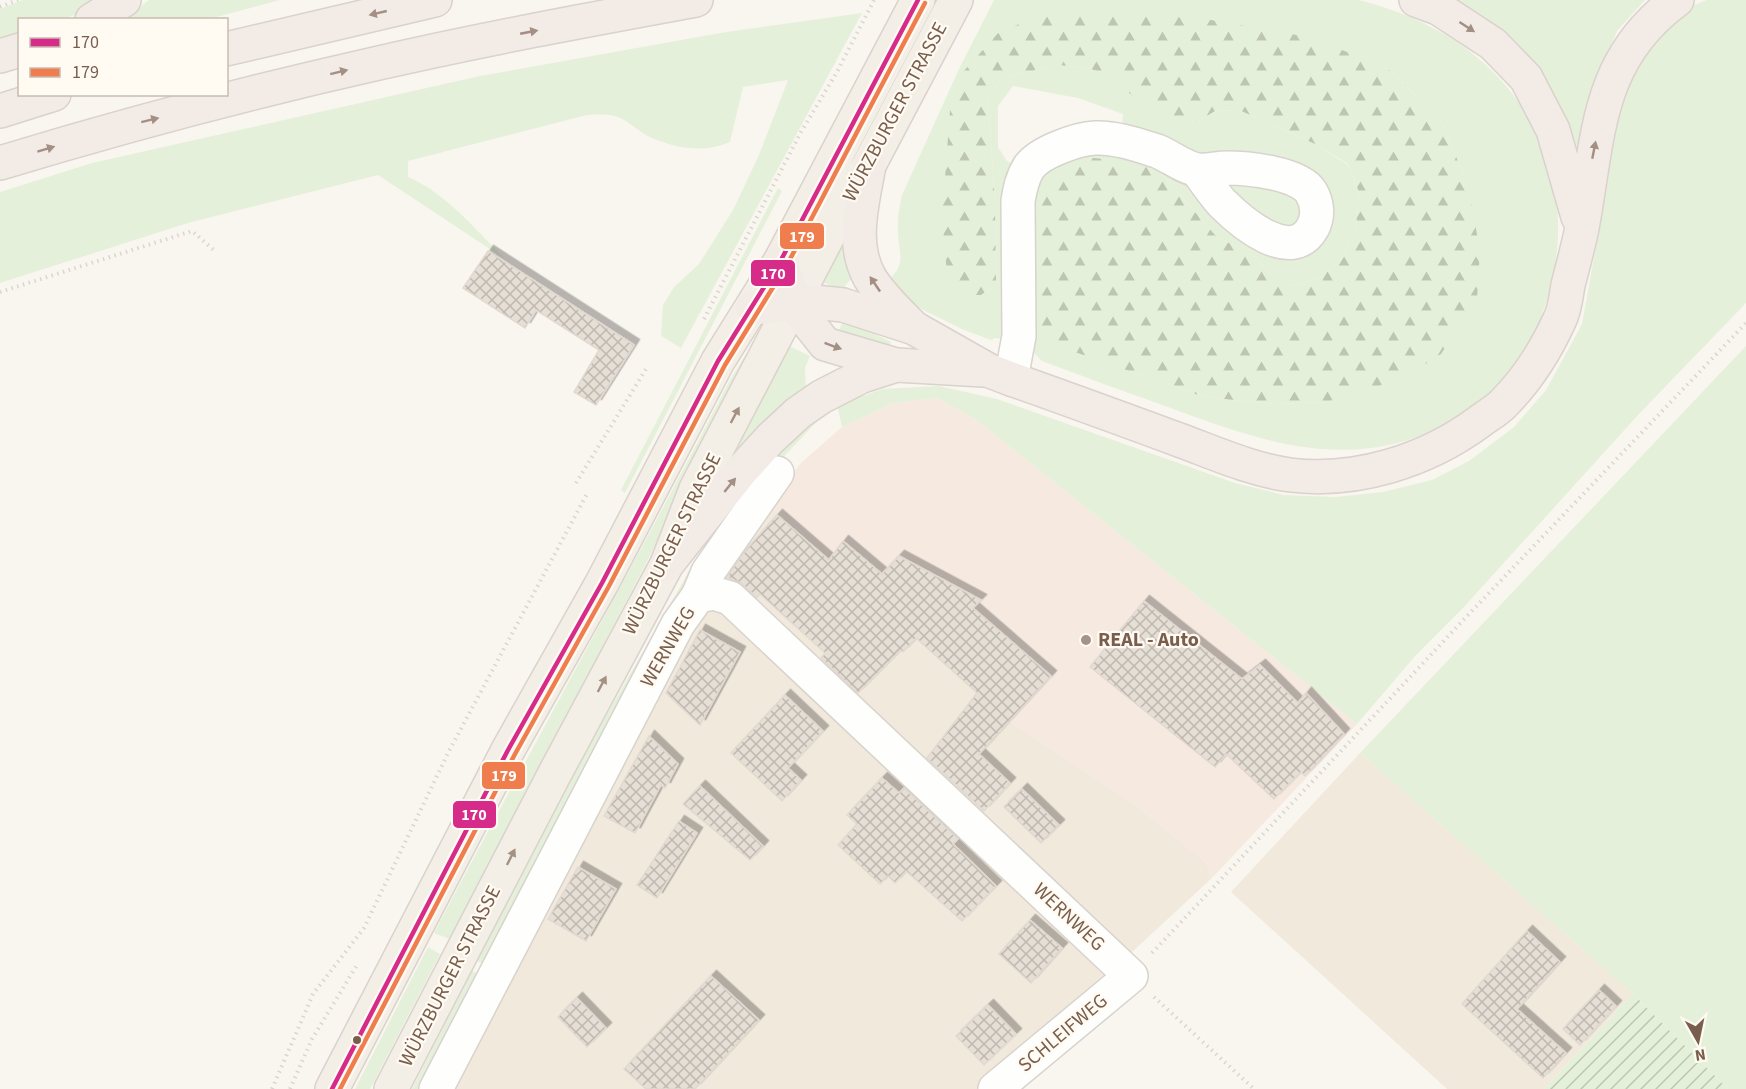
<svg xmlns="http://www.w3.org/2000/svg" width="1746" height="1089" viewBox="0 0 1746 1089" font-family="'Source Sans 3',sans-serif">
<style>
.residential{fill:#f2e9dd}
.commercial{fill:#f6e9e0}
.grass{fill:#e5f0da;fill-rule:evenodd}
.forest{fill:url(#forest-firs)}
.garden{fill:url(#garden-furrows)}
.building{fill:url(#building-cross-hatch);stroke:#e2d9d1;stroke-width:1.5;filter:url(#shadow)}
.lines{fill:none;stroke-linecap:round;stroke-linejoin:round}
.minor-casing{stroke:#d8d3cd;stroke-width:36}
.major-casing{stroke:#dad2cc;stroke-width:36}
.highway-casing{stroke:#dad2cc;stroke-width:36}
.path{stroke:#dbd5d0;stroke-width:4;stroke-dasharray:1.5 4.5;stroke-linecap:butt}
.minor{stroke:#fefefd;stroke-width:33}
.major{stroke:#f3efe7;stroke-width:33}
.highway{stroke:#f2ebe6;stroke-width:33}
.bus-1-casing{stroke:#fffaf2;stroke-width:9}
.bus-2-casing{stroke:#fffaf2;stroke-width:9}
.bus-1{stroke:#d62b88;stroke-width:4.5}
.bus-2{stroke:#f07d4e;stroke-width:4.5}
.oneway{fill:#a38f83}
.oneway2{fill:#a49183}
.poi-dot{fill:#a69386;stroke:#fffaf2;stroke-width:2}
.bus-dot{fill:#795e4d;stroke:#fffaf2;stroke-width:2}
.labels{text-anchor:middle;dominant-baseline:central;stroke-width:4.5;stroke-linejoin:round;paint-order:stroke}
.street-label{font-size:20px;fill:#795e4d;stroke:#fffaf2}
.poi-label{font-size:20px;font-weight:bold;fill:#795e4d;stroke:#fffaf2;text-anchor:start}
.line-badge{stroke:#fffaf2;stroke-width:2}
.badge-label{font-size:16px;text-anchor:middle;font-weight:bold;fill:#fff}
</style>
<defs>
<pattern id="forest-firs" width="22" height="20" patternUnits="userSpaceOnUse" patternTransform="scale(1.5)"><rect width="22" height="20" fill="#e5f0da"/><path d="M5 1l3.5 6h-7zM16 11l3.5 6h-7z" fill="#bec6b3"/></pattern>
<pattern id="garden-furrows" width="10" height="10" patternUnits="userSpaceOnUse" patternTransform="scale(1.5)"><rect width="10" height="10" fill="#e5f0da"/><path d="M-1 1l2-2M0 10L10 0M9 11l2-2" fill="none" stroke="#bec6b3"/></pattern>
<pattern id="building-cross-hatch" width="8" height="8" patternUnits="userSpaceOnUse" patternTransform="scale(1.5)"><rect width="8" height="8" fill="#e6dfd6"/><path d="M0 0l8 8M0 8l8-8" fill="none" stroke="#bfb8b0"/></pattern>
<filter id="shadow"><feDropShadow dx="5.5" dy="-5.5" stdDeviation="0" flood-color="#0004"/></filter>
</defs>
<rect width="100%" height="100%" fill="#f9f6ef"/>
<g class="residential">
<path d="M767,504L1009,721L1134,804L1206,862L1212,878L984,1089H430L685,595Z"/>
<path d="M1360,753L1633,994L1544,1089H1447L1231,892Z"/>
</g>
<path class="commercial" d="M937,398L975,419L1357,724L1212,878L1206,862L1134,804L1009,721L767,504L802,462L842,427L893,403Z"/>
<g class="grass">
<path d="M23,0H102L80,13L63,19L20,20L19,35L0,41V9Z"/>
<path d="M149,0H280L209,19H125Z"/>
<path d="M994,0H1359C1430,18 1491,54 1529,118C1579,203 1562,315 1498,387C1493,393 1485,397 1479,402C1447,427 1412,443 1371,448C1301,457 1233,431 1168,407C1126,392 1084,377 1042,361L1034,353L1030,345L1028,214L1040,175L1055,161L1095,147L1175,171L1270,248L1324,204L1203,156L1122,128L1123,114L1078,98L1013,86L998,106V147L1007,161L1012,164L1003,339L995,338L991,340L964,330L917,307L901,297L887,281C907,264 899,256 898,233C897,220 899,208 902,195L959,69ZM999,32L1386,67L1439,117L1467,182L1327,402L1274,404L1204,397L1047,342L1037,335L1160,172L1215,235L1256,258L1271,275L1293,286L1321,277L1343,258L1356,227L1359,192L1348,165L1315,144L1239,110L1215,111L1197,122L1128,92L1114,76L1087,68L1058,65L1002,78L988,98L995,203L996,285L981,295L950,110L964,72Z"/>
<path d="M1445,0H1645L1617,31L1587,105L1581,147L1571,148Z"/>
<path d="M1707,0H1746V303L1639,414L1463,608L1417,654L1357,724L975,419L937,398L893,403L842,427L837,405L883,389L939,386L997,399L1235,483L1284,495L1335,497L1383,492L1432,480L1469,461L1514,427L1546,390L1582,324L1599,230L1608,158L1620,109L1628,85L1640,62L1664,30L1694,5Z"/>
<path d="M862,13L681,348L661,336L663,305L674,287L699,264L733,210L759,155L788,80L743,87L730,142C704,153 678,149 652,138C640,133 631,123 620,118C610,113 597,115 587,115L408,161V177C446,193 476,230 505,259L378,175L188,223L0,283V192L92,163L480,76L726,32Z"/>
<path d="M1225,179L1291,185L1306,215L1286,232L1232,200Z"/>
<path d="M778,188L782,191L625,493L621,490Z"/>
<path d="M843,233L854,278L849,281L842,290L820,281Z"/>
<path d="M844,319L891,342L888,349L837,335Z"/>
<path d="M785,344L810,356L805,368L806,389L727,467L722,464Z"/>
<path d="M1746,346V1089H1728L1633,994L1360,753Z"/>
<path d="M744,357L751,362L450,939L434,933C531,748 634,566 730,380Z"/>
<path d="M820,418L764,478L487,966L477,961L594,737L688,573L750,482L800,427Z"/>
<path d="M428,947L440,954L370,1089H355Z"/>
<path d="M472,971L481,975L423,1089H412Z"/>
</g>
<path class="forest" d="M1040,16L1194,17L1308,37L1386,67L1439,117L1467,182L1480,250L1477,299L1441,354L1401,379L1327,402L1274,404L1204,397L1046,342L1037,335L1032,320L1033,208L1051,177L1071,161L1093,158L1128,161L1160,172L1215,235L1256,258L1271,275L1293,286L1321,277L1343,258L1356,227L1359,192L1348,164L1315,144L1239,110L1215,111L1197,122L1178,123L1154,113L1128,92L1114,76L1087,68L1058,65L1002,78L988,98L995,203L996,285L981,295H965L952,285L947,273L942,218L950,110L963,72L999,32Z"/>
<path class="garden" d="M1633,994L1728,1089H1544Z"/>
<g class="building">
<path d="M488,251L634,345L596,405L574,392L599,350L536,310L525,328L463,288Z"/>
<path d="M777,515L829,560L843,541L882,574L899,556L981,600L973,608L1051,676L979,754L1010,783L984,811L927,758L977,693L916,638L903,652L901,650L858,693L821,658L825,653L760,594L757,598L742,584L727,577L745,551Z"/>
<path d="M1144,601L1242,679L1260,665L1298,703L1306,693L1344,734L1305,776L1301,772L1274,799L1226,754L1215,767L1090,667Z"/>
<path d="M700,630L740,652L700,725L666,693Z"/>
<path d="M785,695L823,731L788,768L801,780L782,801L731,753Z"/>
<path d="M649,736L678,764L665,788L661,785L635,833L604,816Z"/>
<path d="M882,778L899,793L904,788L958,839L953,844L996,886L962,921L906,871L895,883L888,876L880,884L838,845L857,824L847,815Z"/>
<path d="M700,786L763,846L750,860L683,804Z"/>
<path d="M1022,789L1059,825L1041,843L1004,807Z"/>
<path d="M679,821L697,833L657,898L637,885Z"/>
<path d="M578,867L616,889L586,941L548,919Z"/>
<path d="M1030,920L1062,948L1031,983L999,954Z"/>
<path d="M1527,931L1560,962L1517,1009L1566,1053L1543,1078L1462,1004Z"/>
<path d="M711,976L759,1020L695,1089H646L624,1069Z"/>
<path d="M1599,990L1616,1006L1580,1045L1563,1029Z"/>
<path d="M577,998L606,1028L587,1047L558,1017Z"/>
<path d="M988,1005L1016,1034L984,1065L956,1036Z"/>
</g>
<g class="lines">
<g class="minor-casing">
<g id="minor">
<path d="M1011,379L1019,336L1018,201C1020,189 1022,178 1029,167C1040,152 1077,139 1095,138C1115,137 1138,145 1157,151C1170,156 1184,168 1198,170C1207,171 1217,168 1226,168C1248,168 1299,173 1311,192C1317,202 1319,215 1313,227C1292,266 1241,222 1222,203C1213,193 1205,181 1197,170"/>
<path d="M698,596L713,593L730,598L1131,976L995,1089"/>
<path d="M436,1089L678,624L698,596L708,572L777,473"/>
</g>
</g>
<g class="major-casing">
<g id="major">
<path d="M332,1089L508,750L602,583L718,361L781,260L918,0"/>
<path d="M391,1089L554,775L667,564L696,489L840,213L869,165L956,0"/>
</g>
</g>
<g class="highway-casing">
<g id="highway">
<path d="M1416,0L1438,8L1493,44L1526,78L1553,130L1578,217"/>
<path d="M92,20L124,0"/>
<path d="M226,49L435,0"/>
<path d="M0,56L20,50"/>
<path d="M0,111L54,94"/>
<path d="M0,163C122,126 246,93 370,65C478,40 587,20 696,0"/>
<path d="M869,165C863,201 850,243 870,278C881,296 897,311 912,326"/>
<path d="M781,260L794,305L825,344L896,365"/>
<path d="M752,308L815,302L843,305L914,328L990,371L1011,379C1068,399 1125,420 1182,441C1217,454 1253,470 1290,475C1356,483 1426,461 1479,422C1487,416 1496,411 1503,404C1527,380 1546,350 1560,319C1565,309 1566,296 1568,285C1573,266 1578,247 1582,228C1599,138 1595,60 1677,0"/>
<path d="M667,564L740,472L770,439L798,413L821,397L862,376L896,365L983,370"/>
</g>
</g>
<g class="path">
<path d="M0,7L18,0"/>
<path d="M0,292L192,231L215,251"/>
<path d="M704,319L801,132L837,72L874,0"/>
<path d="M576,483L646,369"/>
<path d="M1152,953L1469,614L1746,323"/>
<path d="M1154,997L1254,1089"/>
<path d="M272,1089L313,994L364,928L448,753L588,492"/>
<path d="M290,1089L312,1039L357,965"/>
</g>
<use href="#minor" class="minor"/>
<use href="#major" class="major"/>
<use href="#highway" class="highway"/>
<g class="bus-1-casing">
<path id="bus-1" d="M332,1089L508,750L602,583L718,361L781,260L918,0"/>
</g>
<g class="bus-2-casing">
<path id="bus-2" d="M340,1089L515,754L609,586L725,365L788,263L925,3"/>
</g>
<use href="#bus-1" class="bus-1"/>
<use href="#bus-2" class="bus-2"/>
</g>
<defs><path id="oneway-solid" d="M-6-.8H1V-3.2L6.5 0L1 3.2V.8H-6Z" transform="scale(1.5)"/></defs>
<g class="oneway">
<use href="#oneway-solid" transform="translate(378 13) rotate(167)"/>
<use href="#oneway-solid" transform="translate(1467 27) rotate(33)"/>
<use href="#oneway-solid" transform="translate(529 32) rotate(-11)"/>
<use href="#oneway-solid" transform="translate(339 72) rotate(-14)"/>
<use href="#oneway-solid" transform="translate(150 120) rotate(-14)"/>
<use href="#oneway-solid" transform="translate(46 149) rotate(-17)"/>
<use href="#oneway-solid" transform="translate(1594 150) rotate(-79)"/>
<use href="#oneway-solid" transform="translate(875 284) rotate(-124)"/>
<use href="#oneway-solid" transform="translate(833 346) rotate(20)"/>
<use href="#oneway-solid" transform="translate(730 485) rotate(-51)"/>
</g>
<g class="oneway2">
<use href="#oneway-solid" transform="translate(735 415) rotate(-62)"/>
<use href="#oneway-solid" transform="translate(602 684) rotate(-62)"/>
<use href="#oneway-solid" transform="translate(511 857) rotate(-63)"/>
</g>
<circle class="poi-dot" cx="1086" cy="640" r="6"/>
<circle class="bus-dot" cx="357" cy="1040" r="5"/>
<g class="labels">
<g class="street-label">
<text transform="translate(895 112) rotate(-62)">WÜRZBURGER STRASSE</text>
<text transform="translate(672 544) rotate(-64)">WÜRZBURGER STRASSE</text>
<text transform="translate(668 647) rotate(-60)">WERNWEG</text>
<text transform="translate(1069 917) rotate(43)">WERNWEG</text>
<text transform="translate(450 976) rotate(-63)">WÜRZBURGER STRASSE</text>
<text transform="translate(1063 1033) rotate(-40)">SCHLEIFWEG</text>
</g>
<g class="poi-label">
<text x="1098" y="640">REAL - Auto</text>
</g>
</g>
<g class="line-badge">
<rect x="779" y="222" width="46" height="28" rx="6" fill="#f07d4e"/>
<rect x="750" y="259" width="46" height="28" rx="6" fill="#d62b88"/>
<rect x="481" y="761" width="45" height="29" rx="6" fill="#f07d4e"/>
<rect x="452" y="800" width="45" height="29" rx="6" fill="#d62b88"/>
</g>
<g class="badge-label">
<text x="802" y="242">179</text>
<text x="773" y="279">170</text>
<text x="504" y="781">179</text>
<text x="474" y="820">170</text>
</g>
<rect x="18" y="18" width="210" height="78" fill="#fffaf2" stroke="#c9bcb0" stroke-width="1.5"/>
<rect x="30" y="38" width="30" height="9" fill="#d62b88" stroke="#c9bcb0" stroke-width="1.5"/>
<text x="72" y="48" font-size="18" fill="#795e4d">170</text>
<rect x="30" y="68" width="30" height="9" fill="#f07d4e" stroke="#c9bcb0" stroke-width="1.5"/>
<text x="72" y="78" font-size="18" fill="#795e4d">179</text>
<g transform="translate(1698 1041) rotate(171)" stroke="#fffaf2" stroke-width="4.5" paint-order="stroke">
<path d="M0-4.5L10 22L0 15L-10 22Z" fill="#795e4d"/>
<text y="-9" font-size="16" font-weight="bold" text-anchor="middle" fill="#795e4d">N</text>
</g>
</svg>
